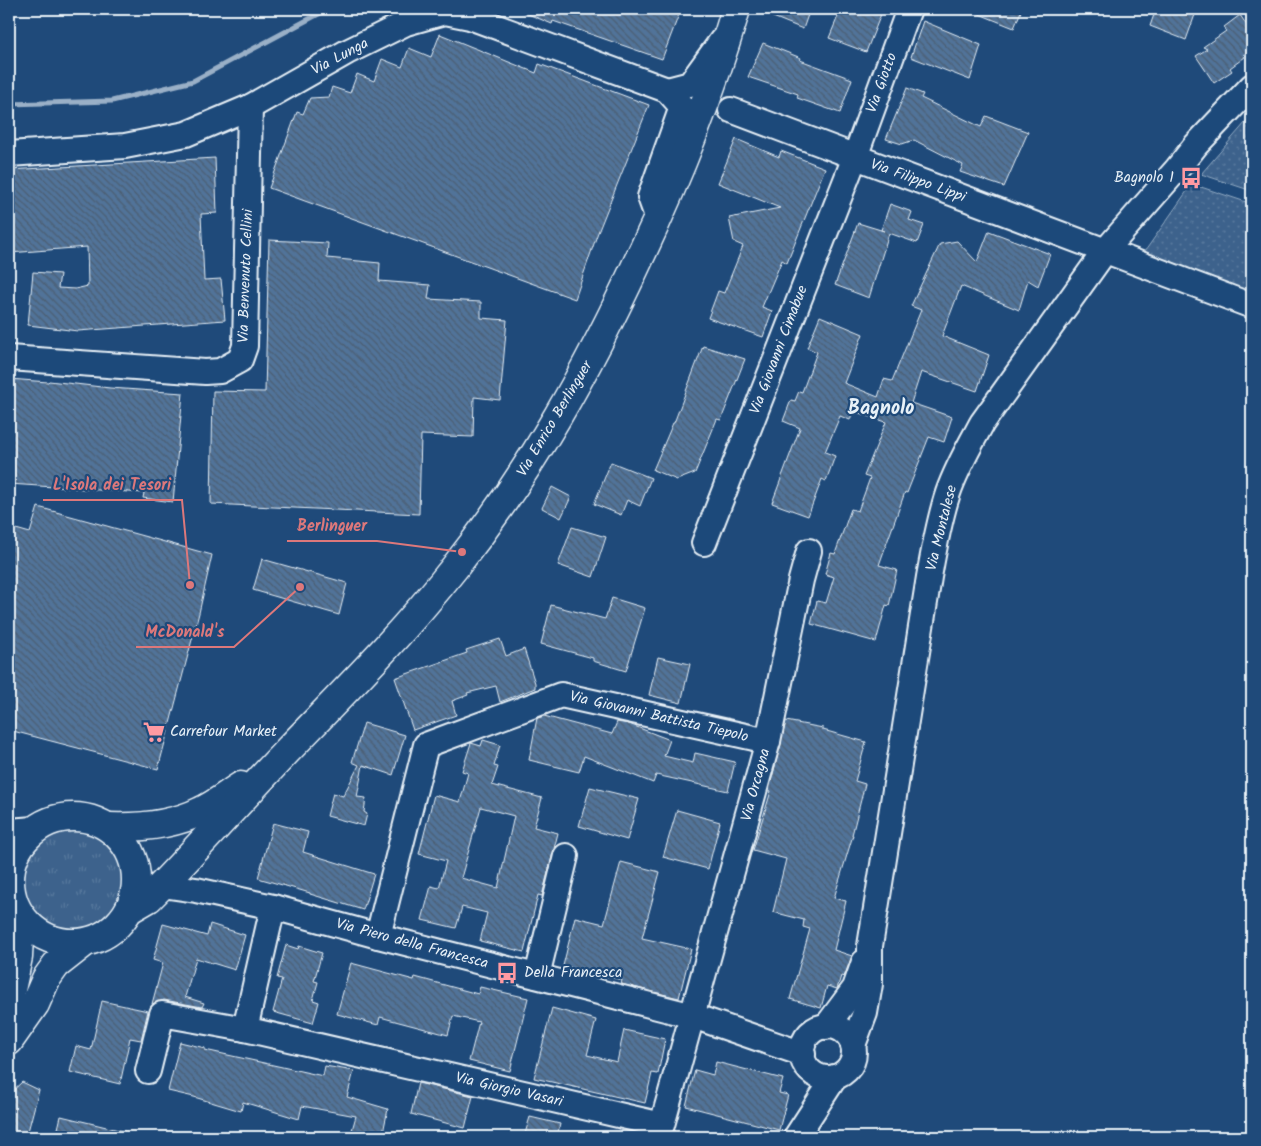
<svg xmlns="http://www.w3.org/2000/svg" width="1261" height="1146" viewBox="0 0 1261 1146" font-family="Kalam,sans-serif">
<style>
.grass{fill:url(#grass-tufts);stroke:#92aac2}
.garden{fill:url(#garden-dots);stroke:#92aac2}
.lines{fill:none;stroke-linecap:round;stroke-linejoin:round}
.stream{stroke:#9ab0c7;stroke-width:5}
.building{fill:url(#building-back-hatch);stroke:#e8f1f8;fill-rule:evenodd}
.minor-casing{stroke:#e8f1f8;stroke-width:28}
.major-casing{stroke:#e8f1f8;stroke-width:31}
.minor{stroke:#1f4a7a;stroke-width:24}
.major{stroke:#1f4a7a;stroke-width:28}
.labels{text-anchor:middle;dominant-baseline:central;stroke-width:4.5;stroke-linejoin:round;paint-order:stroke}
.street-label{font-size:15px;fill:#e8f1f8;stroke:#1f4a7a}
.poi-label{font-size:15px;fill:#e8f1f8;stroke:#1f4a7a;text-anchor:start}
.district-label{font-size:20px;font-weight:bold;fill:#e8f1f8;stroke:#1f4a7a}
.leader{fill:none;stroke:#dd787b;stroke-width:2}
.callout-dot{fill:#dd787b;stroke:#1f4a7a;stroke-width:2}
.callout-label{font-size:16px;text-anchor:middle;font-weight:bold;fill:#dd787b;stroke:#1f4a7a;stroke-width:4.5;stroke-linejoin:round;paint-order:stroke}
</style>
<defs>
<pattern id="grass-tufts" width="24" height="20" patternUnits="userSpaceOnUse" patternTransform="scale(1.25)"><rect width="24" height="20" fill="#3c628c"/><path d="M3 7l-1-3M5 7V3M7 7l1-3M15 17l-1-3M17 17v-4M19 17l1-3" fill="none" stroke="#58799d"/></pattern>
<pattern id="garden-dots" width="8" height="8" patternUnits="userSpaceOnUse" patternTransform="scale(1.25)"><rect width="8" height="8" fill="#3c628c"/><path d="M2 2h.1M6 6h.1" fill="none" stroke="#58799d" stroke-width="1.8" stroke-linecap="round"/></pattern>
<pattern id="building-back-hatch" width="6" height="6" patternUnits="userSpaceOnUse" patternTransform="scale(1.25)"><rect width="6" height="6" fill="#517399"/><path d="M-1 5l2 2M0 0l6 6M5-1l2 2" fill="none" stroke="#4c5e72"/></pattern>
</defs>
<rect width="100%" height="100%" fill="#1f4a7a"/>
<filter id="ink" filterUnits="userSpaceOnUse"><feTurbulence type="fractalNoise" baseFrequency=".02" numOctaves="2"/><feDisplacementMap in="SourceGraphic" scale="10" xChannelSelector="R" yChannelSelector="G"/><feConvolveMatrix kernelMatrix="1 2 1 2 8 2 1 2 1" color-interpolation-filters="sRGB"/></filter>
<g filter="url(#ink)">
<circle class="grass" cx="73" cy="880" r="57"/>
<g class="garden">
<path d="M1252,115V191L1201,174Z"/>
<path d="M1192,184L1252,204V278L1248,293L1143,254Z"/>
</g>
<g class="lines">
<path class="stream" d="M9,104L112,101L193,81L328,9"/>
</g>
<g class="building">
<path d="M516,9H681L662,59L553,21L552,24Z"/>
<path d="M753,9H810L803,29Z"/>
<path d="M841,9H883L866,52L829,38Z"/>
<path d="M967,9H1022L1014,28Z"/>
<path d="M1156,9H1197L1186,40L1150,26Z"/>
<path d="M1240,15L1252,33V48L1243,55L1245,57L1230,68L1232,71L1214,83L1196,56L1207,49L1203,47L1226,31L1224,27Z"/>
<path d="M923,21L981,45L970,80L911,57Z"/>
<path d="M440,34L536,73L539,64L649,105L597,235L575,299L269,188L297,112L303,114L310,98L329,97L332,87L350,93L357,74L374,81L382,59L402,67L409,48L431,57Z"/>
<path d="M763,43L801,58L800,60L852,79L840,113L797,98L798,94L748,77Z"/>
<path d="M907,88L923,94L921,98L981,127L986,116L1028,132L1004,187L960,172L963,165L914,140L902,144L886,139Z"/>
<path d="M736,139L779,157L781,151L825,168L787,263L782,260L762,307L772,311L763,337L708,318L718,291L724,293L743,246L734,242L729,218L780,208L718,183Z"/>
<path d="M215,158L217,213L201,214L204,280L221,279L225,320L78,331L28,325L33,272L60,274L58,288L75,289L88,286L87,247L9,253V170Z"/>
<path d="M890,204L912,212L909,220L924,225L917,243L889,233L869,298L835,285L858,223L884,231L881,230Z"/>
<path d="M989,231L1050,254L1038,286L1028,280L1019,310L961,286L942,336L989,355L977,391L921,372L911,403L952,417L944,442L929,437L907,493L905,492L879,565L897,570L889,606L886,605L876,642L811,624L817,601L826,603L834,577L825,574L831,553L835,554L851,509L858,511L870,478L864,476L886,422L853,411L850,420L840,416L825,452L835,456L826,481L822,479L808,516L772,503L800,428L783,421L791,400L795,401L799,391L802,392L817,352L807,348L820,316L863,334L844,383L878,397L884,379L892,381L921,310L911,306L940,244L957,241L977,262Z"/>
<path d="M269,240L328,243L327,258L380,263L379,281L430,285L428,299L481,302V318L507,320L500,400L474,397L473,437L421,435L419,514L211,504L213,391L265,392Z"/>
<path d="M703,346L745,359L721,420L717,419L695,473L677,480L653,470L673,423H674Z"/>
<path d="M9,379L48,382L49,381L110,388L183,393L173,502L143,498L144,493L9,484Z"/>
<path d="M611,462L651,478L640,506L627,500L621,515L594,504Z"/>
<path d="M552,487L571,497L561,518L542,508Z"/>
<path d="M38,507L212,555L199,613L158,769L9,730V527L30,533Z"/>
<path d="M572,527L606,537L593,577L558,565Z"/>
<path d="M262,559L347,583L339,615L253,590Z"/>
<path d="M612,598L645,608L626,671L593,661V658L541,644L551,605L605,619Z"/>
<path d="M500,639L506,656L524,649L535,683V688L500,702L496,686L467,693L468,695L452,701L456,715L413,730L395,678L467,653L466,650Z"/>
<path d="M658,657L690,664L681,703L649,695Z"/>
<path d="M544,716L612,734L617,722L629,724L670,740L664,756L693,763L695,753L735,762L728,791L656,775L653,783L584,756L579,772L529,760L537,718Z"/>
<path d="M786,721L823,728V730L866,742L855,781L865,784L852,835H853L834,898L846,901L834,950L852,956L844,977L841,976L837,989L827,986L821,1008L790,999L810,929L803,927L804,920L773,912L786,859L753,850L771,791L769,790Z"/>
<path d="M364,723L405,735L393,775L363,765L357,797L366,798L364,812L367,814L364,826L327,816L333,793L343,796L359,765L352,762Z"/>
<path d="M483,740L500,745L494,766L498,767L492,785L542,798L534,827L558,833L542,896L538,895L524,952L480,941L487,913L462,907L456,928L422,920L431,886L439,888L446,861L419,854L434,795L460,802L468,773L462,771L471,743L481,746ZM481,807L514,816L498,888L461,878Z"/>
<path d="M590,787L639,799L627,840L579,826Z"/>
<path d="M677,810L720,822L708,869L663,857Z"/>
<path d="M273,823L308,832L303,852L374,874L363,910L310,894V893L258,878Z"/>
<path d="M621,862L660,872L642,938L691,949L679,998L621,984L622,980L563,966L575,917L604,924Z"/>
<path d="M163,924L207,936L210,924L245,935L235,970L196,958L185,997L204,1003L202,1007L164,1000L152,1004L163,963L153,960Z"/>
<path d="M286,945L298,949L299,946L322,953L314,981L318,982L313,1000L319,1002L313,1023L273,1012L282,979L277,978Z"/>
<path d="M351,963L414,980L415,977L478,994L480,987L528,998L510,1071L469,1061L479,1022L453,1016L448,1035L380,1017L378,1025L337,1014Z"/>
<path d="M102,1001L148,1011L141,1040L130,1038L120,1084L70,1072L76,1046L91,1050Z"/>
<path d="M552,1008L596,1020L587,1055L617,1062L624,1030L665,1039L658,1074L652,1073L645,1103L534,1078Z"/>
<path d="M180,1042L205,1048V1050L323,1076L325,1066L354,1071L347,1097L388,1109L382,1137H350L356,1116L302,1106L299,1119L243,1102L241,1111L194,1097L168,1091Z"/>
<path d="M716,1062L783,1079L779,1093L788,1095L779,1130L686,1106L695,1070L713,1075Z"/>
<path d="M22,1082L39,1090L27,1135L9,1132V1094Z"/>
<path d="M418,1083L473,1096L465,1128L411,1114Z"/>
<path d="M61,1116L127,1132V1137H56Z"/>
<path d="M530,1117L560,1124L557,1137H524Z"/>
</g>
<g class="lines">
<g class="minor-casing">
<g id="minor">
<path d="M667,90L690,84L722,40"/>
<path d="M731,110L1252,306"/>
<path d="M9,154L125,146L186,134L250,107L347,52L406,23L445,12L470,17L667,90L682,107L650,197L658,219"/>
<path d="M9,358L205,372L220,371L240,360L245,346L250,107"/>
<path d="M704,543L855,157L909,9"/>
<path d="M9,831L34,829"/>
<path d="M162,885L196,890L273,907L378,936L693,1016L803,1054"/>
<path d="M9,893L11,897"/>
<path d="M273,907L245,1029L662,1125L768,741L801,580L809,551"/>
<path d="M378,936L426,745L561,695L768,741"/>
<path d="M537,976L566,856"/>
<circle cx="828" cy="1052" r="26"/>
<path d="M826,1027L855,988L864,962"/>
<path d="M853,1045L865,1013L870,984V946L929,577C934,549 939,520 948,493C956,469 970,445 982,423L1105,251L1177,169L1196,145L1252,86"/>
<path d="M148,1071L162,1014L245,1029"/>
<path d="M796,1137L835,1077"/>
</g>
</g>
<g class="major-casing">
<g id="major">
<circle cx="73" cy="880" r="63"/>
<path d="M109,827C140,828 173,825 201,811C215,805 228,794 241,786"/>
<path d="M130,909L149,898L162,885C205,840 246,794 289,749C346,690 404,632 455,567C532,470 588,369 640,257C678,177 711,94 736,9"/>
<path d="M9,999L18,957L20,915"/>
<path d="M9,1041L35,1004L46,979L56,965L84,943"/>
</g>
</g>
<use href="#minor" class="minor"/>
<use href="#major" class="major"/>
</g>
</g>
<defs>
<g id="bus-bare" transform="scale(1.725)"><path d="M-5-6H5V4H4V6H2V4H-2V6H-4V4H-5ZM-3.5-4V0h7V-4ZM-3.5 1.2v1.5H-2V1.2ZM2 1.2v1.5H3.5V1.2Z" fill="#ff9aa2" stroke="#1f4a7a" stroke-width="2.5" paint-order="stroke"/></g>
<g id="supermarket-bare" transform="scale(1.725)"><path d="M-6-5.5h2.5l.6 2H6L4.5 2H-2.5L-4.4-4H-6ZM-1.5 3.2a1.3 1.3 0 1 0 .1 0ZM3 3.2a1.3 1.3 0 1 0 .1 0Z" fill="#ff9aa2" stroke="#1f4a7a" stroke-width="2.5" paint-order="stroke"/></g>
</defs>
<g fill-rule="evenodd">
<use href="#bus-bare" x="1191" y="178"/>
<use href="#supermarket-bare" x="154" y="732"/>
<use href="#bus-bare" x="507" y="973"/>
</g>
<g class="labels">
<g class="street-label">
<text transform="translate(340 57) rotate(-28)">Via Lunga</text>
<text transform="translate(882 83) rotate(-70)">Via Giotto</text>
<text transform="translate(918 181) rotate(20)">Via Filippo Lippi</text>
<text transform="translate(246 276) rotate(-88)">Via Benvenuto Cellini</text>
<text transform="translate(779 350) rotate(-69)">Via Giovanni Cimabue</text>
<text transform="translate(555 419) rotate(-59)">Via Enrico Berlinguer</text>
<text transform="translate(942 528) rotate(-76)">Via Montalese</text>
<text transform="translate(659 717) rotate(13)">Via Giovanni Battista Tiepolo</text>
<text transform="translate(756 785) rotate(-75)">Via Orcagna</text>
<text transform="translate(412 944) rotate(15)">Via Piero della Francesca</text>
<text transform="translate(509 1090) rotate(13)">Via Giorgio Vasari</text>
</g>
<g class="poi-label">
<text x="1174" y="178" text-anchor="end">Bagnolo 1</text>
<text x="170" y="732">Carrefour Market</text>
<text x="524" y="973">Della Francesca</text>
</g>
<g class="district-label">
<text x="881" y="409">Bagnolo</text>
</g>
</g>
<path class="leader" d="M190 585L182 500H43M462 552L377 541H287M300 587L234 647H136"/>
<g class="callout-dot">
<circle cx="190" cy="585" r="5"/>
<circle cx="462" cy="552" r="5"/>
<circle cx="300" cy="587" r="5"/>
</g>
<g class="callout-label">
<text x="112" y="490">L'Isola dei Tesori</text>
<text x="332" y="531">Berlinguer</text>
<text x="185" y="637">McDonald's</text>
</g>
<rect width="1261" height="1146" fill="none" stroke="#1f4a7a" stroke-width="30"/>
<rect x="15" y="15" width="1231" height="1116" fill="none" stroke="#e8f1f8" stroke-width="2" filter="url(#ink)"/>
</svg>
